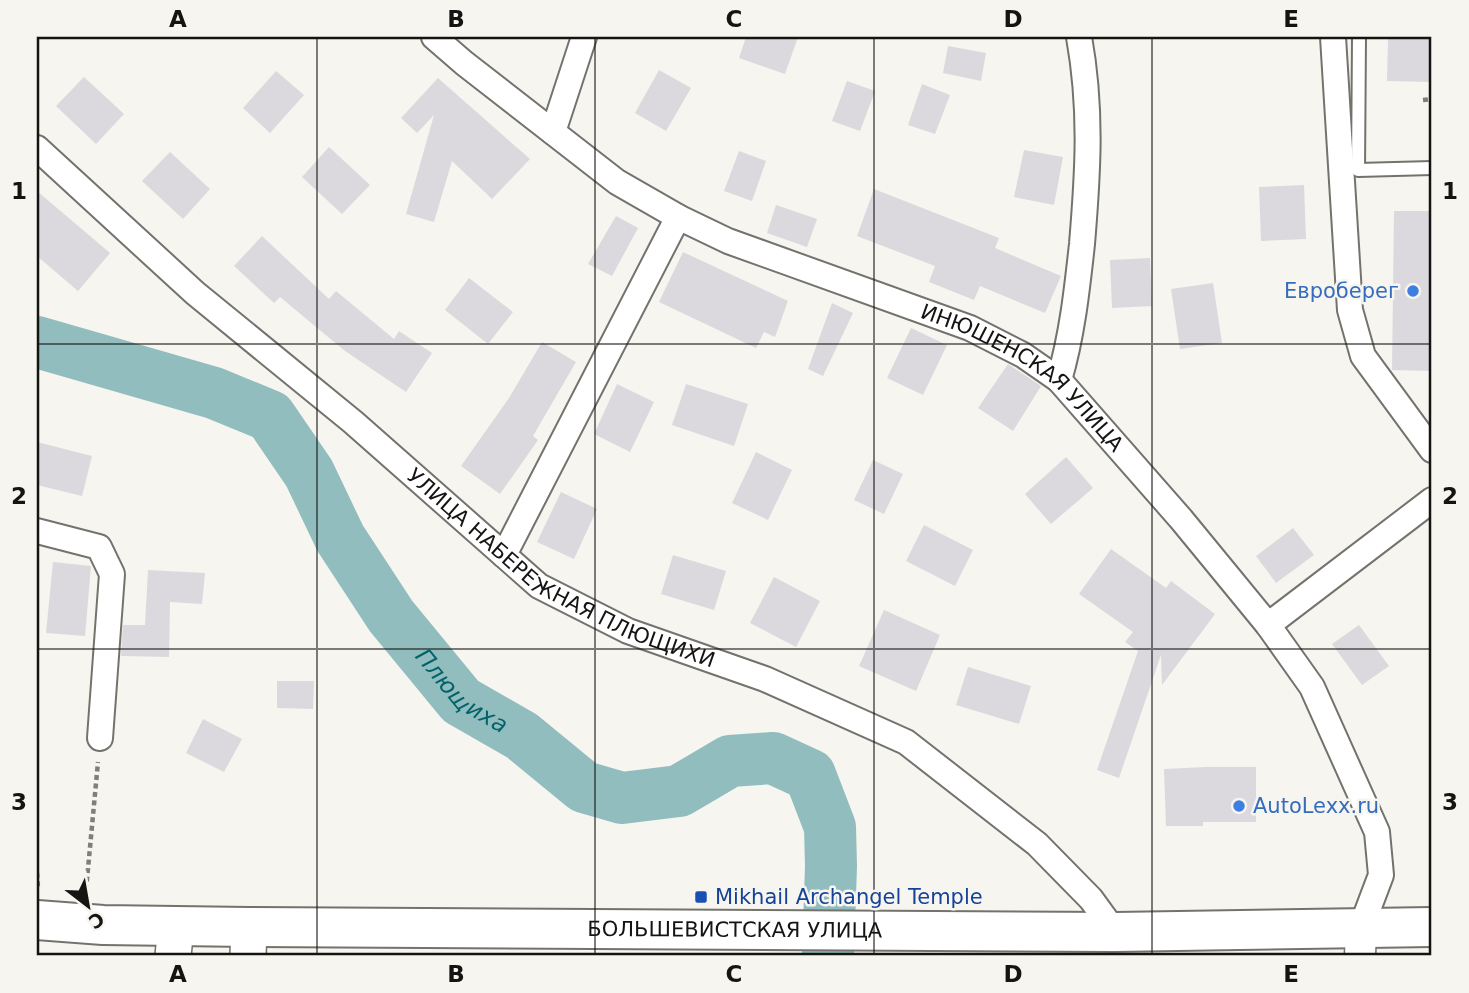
<svg xmlns="http://www.w3.org/2000/svg" width="1469" height="993" viewBox="0 0 1469 993" font-family="'DejaVu Sans',sans-serif">
<style>
.lines{fill:none;stroke-linecap:round;stroke-linejoin:round}
.river{stroke:#91bdbf;stroke-width:52}
.building{fill:#dcd9de}
.service-casing{stroke:#74726d;stroke-width:16}
.minor-casing{stroke:#74726d;stroke-width:28}
.tertiary-casing{stroke:#74726d;stroke-width:33}
.secondary-casing{stroke:#74726d;stroke-width:38}
.trunk-casing{stroke:#74726d;stroke-width:42}
.path{stroke:#807e7a;stroke-width:4.5;stroke-dasharray:5 3.5;stroke-linecap:butt}
.service{stroke:#fff;stroke-width:12}
.minor{stroke:#fff;stroke-width:24}
.tertiary{stroke:#fff;stroke-width:30}
.secondary{stroke:#fff;stroke-width:35}
.trunk{stroke:#fff;stroke-width:38}
.grid{fill:none;stroke:#151412;stroke-width:2;stroke-opacity:0.55}
.shop-dot{fill:#3f7fe0;stroke:#f7f5ef;stroke-width:2.5}
.transit-dot{fill:#1a4fb4;stroke:#f7f5ef;stroke-width:2.5}
.labels{text-anchor:middle;dominant-baseline:central;stroke-width:5;stroke-linejoin:round;paint-order:stroke}
.shop-label{font-size:21px;fill:#366cbe;stroke:#f7f5ef;text-anchor:end}
.street-label{font-size:21px;fill:#151412;stroke:#f7f5ef}
.transit-label{font-size:21px;fill:#164399;stroke:#f7f5ef;text-anchor:start}
.water-label{font-size:23px;font-style:italic;fill:#036369;stroke:#f7f5ef}
.neatline{fill:none;stroke:#151412;stroke-width:2.5}
.grid-label{font-size:23px;text-anchor:middle;font-weight:bold;fill:#151412}
</style>
<rect width="100%" height="100%" fill="#f7f5ef"/>
<g class="lines">
<path class="river" id="s1" d="M37,342L214,393L270,416L309,473L340,538L391,616L461,701L522,736L584,787L622,798L679,791L730,761L773,758L810,775L830,827L831,866L828,956"/>
</g>
<g class="building">
<path d="M746,37H798L785,74L739,58Z"/>
<path d="M1388,37H1432V82L1387,81Z"/>
<path d="M948,46L986,53L981,81L943,73Z"/>
<path d="M659,70L691,88L666,131L635,113Z"/>
<path d="M276,71L304,95L270,133L243,108Z"/>
<path d="M84,77L124,114L96,144L56,106Z"/>
<path d="M438,78L530,159L492,199L452,161L434,222L406,214L434,115L417,133L401,118Z"/>
<path d="M847,81L875,91L860,131L832,121Z"/>
<path d="M922,84L950,95L935,134L908,125Z"/>
<path d="M329,147L370,185L342,214L302,177Z"/>
<path d="M1024,150L1063,157L1054,205L1014,197Z"/>
<path d="M739,151L766,161L752,201L724,191Z"/>
<path d="M170,152L210,189L183,219L142,181Z"/>
<path d="M1304,185L1306,239L1261,241L1259,187Z"/>
<path d="M874,189L999,238L995,248L1061,276L1045,313L980,286L974,300L929,282L935,266L857,236Z"/>
<path d="M37,191L110,253L78,291L37,256Z"/>
<path d="M776,205L817,219L807,247L767,233Z"/>
<path d="M1394,211H1432V371L1392,370Z"/>
<path d="M616,216L638,228L612,276L588,264Z"/>
<path d="M262,236L329,299L336,291L394,339L399,331L432,353L406,392L345,351L280,297L274,303L234,266Z"/>
<path d="M683,252L788,301L775,337L764,332L756,348L659,302Z"/>
<path d="M1150,258L1152,306L1112,308L1110,260Z"/>
<path d="M469,278L513,312L488,344L445,310Z"/>
<path d="M1213,283L1222,343L1180,349L1171,289Z"/>
<path d="M832,303L853,313L823,376L808,369Z"/>
<path d="M911,328L947,345L923,395L887,378Z"/>
<path d="M542,342L576,362L533,436L538,440L500,494L461,466L509,398Z"/>
<path d="M1008,364L1041,386L1013,431L978,408Z"/>
<path d="M617,384L654,402L630,452L594,434Z"/>
<path d="M686,384L748,404L734,446L672,425Z"/>
<path d="M37,442L92,456L82,496L37,485Z"/>
<path d="M756,452L792,470L768,520L732,503Z"/>
<path d="M1066,457L1093,488L1051,524L1025,494Z"/>
<path d="M873,460L903,474L884,514L854,500Z"/>
<path d="M561,492L597,509L574,559L537,542Z"/>
<path d="M924,525L973,550L955,586L906,561Z"/>
<path d="M1293,528L1314,555L1276,583L1256,556Z"/>
<path d="M1111,549L1166,588L1171,581L1215,614L1162,685L1161,655L1119,778L1097,770L1138,651L1125,642L1133,632L1079,594Z"/>
<path d="M673,555L726,571L714,610L661,594Z"/>
<path d="M53,562L91,566L85,636L46,633Z"/>
<path d="M148,570L205,573L202,604L170,602L169,657L121,656L123,625H145Z"/>
<path d="M774,577L820,601L796,647L750,623Z"/>
<path d="M884,610L940,635L916,691L859,666Z"/>
<path d="M1359,625L1389,666L1362,685L1332,644Z"/>
<path d="M968,667L1031,686L1019,724L956,705Z"/>
<path d="M277,681H314L313,709L277,708Z"/>
<path d="M203,719L242,739L224,772L186,753Z"/>
<path d="M1206,767H1256V822H1203V826H1166L1164,769Z"/>
</g>
<g class="lines">
<g class="service-casing">
<path id="service" d="M1359,37L1358,170L1432,168"/>
</g>
<g class="minor-casing">
<g id="minor">
<path id="s2" d="M434,37L464,63L617,182L678,217L728,241L970,328L1023,355L1059,380L1181,519L1268,625L1312,687L1377,832L1381,875L1361,928"/>
<path d="M1333,37L1350,310L1363,356L1432,450"/>
<path d="M553,132L584,37"/>
<path id="s3" d="M37,148L195,293L353,422L539,586L628,631L765,679L906,742L1037,844L1091,899L1115,932"/>
<path d="M1059,380C1072,336 1077,290 1082,244C1088,172 1092,109 1079,37"/>
<path d="M37,531L99,547L112,574L100,738"/>
<path d="M504,555L678,217"/>
<path d="M1268,625L1432,500"/>
</g>
</g>
<g class="tertiary-casing">
<path id="tertiary" d="M1360,956L1361,928"/>
</g>
<g class="secondary-casing">
<g id="secondary">
<path d="M173,956L176,926"/>
<path d="M248,956L249,927"/>
</g>
</g>
<g class="trunk-casing">
<g id="trunk">
<path id="s4" d="M37,920L103,925L249,927L1115,932L1432,927"/>
</g>
</g>
<g class="path">
<path d="M1423,100L1432,99"/>
<path d="M37,873L38,888"/>
<path d="M86,890L98,762"/>
</g>
<use href="#service" class="service"/>
<use href="#minor" class="minor"/>
<use href="#tertiary" class="tertiary"/>
<use href="#secondary" class="secondary"/>
<use href="#trunk" class="trunk"/>
</g>
<path class="grid" d="M317,37V956M595,37V956M874,37V956M1152,37V956M37,344H1432M37,649H1432"/>
<g class="shop-dot">
<circle cx="1413" cy="291" r="7"/>
<circle cx="1239" cy="806" r="7"/>
</g>
<rect class="transit-dot" x="694" y="890" width="14" height="14" rx="3.5"/>
<g class="labels">
<g class="shop-label">
<text x="1399" y="291">Евроберег</text>
<text x="1253" y="806" text-anchor="start">AutoLexx.ru</text>
</g>
<g class="street-label">
<text stroke="none"><textPath href="#s2" startOffset="688">ИНЮШЕНСКАЯ УЛИЦА</textPath></text>
<text stroke="none"><textPath href="#s3" startOffset="676">УЛИЦА НАБЕРЕЖНАЯ ПЛЮЩИХИ</textPath></text>
<text stroke="none"><textPath href="#s4" startOffset="698">БОЛЬШЕВИСТСКАЯ УЛИЦА</textPath></text>
</g>
<g class="transit-label">
<text x="715" y="897">Mikhail Archangel Temple</text>
</g>
<g class="water-label">
<text stroke="none"><textPath href="#s1" startOffset="583">Плющиха</textPath></text>
</g>
</g>
<rect width="1469" height="993" fill="none" stroke="#f7f5ef" stroke-width="77"/>
<g transform="translate(88 906) rotate(149)" stroke="#f7f5ef" stroke-width="5" paint-order="stroke">
<path d="M0-5L12 26L0 18L-12 26Z" fill="#151412"/>
<text y="-10" font-size="19" font-weight="bold" text-anchor="middle" fill="#151412">С</text>
</g>
<rect x="38" y="38" width="1392" height="916" class="neatline"/>
<g class="grid-label">
<text x="178" y="27">A</text>
<text x="456" y="27">B</text>
<text x="734" y="27">C</text>
<text x="1013" y="27">D</text>
<text x="1291" y="27">E</text>
<text x="19" y="199">1</text>
<text x="1450" y="199">1</text>
<text x="19" y="504">2</text>
<text x="1450" y="504">2</text>
<text x="19" y="810">3</text>
<text x="1450" y="810">3</text>
<text x="178" y="982">A</text>
<text x="456" y="982">B</text>
<text x="734" y="982">C</text>
<text x="1013" y="982">D</text>
<text x="1291" y="982">E</text>
</g>
</svg>
